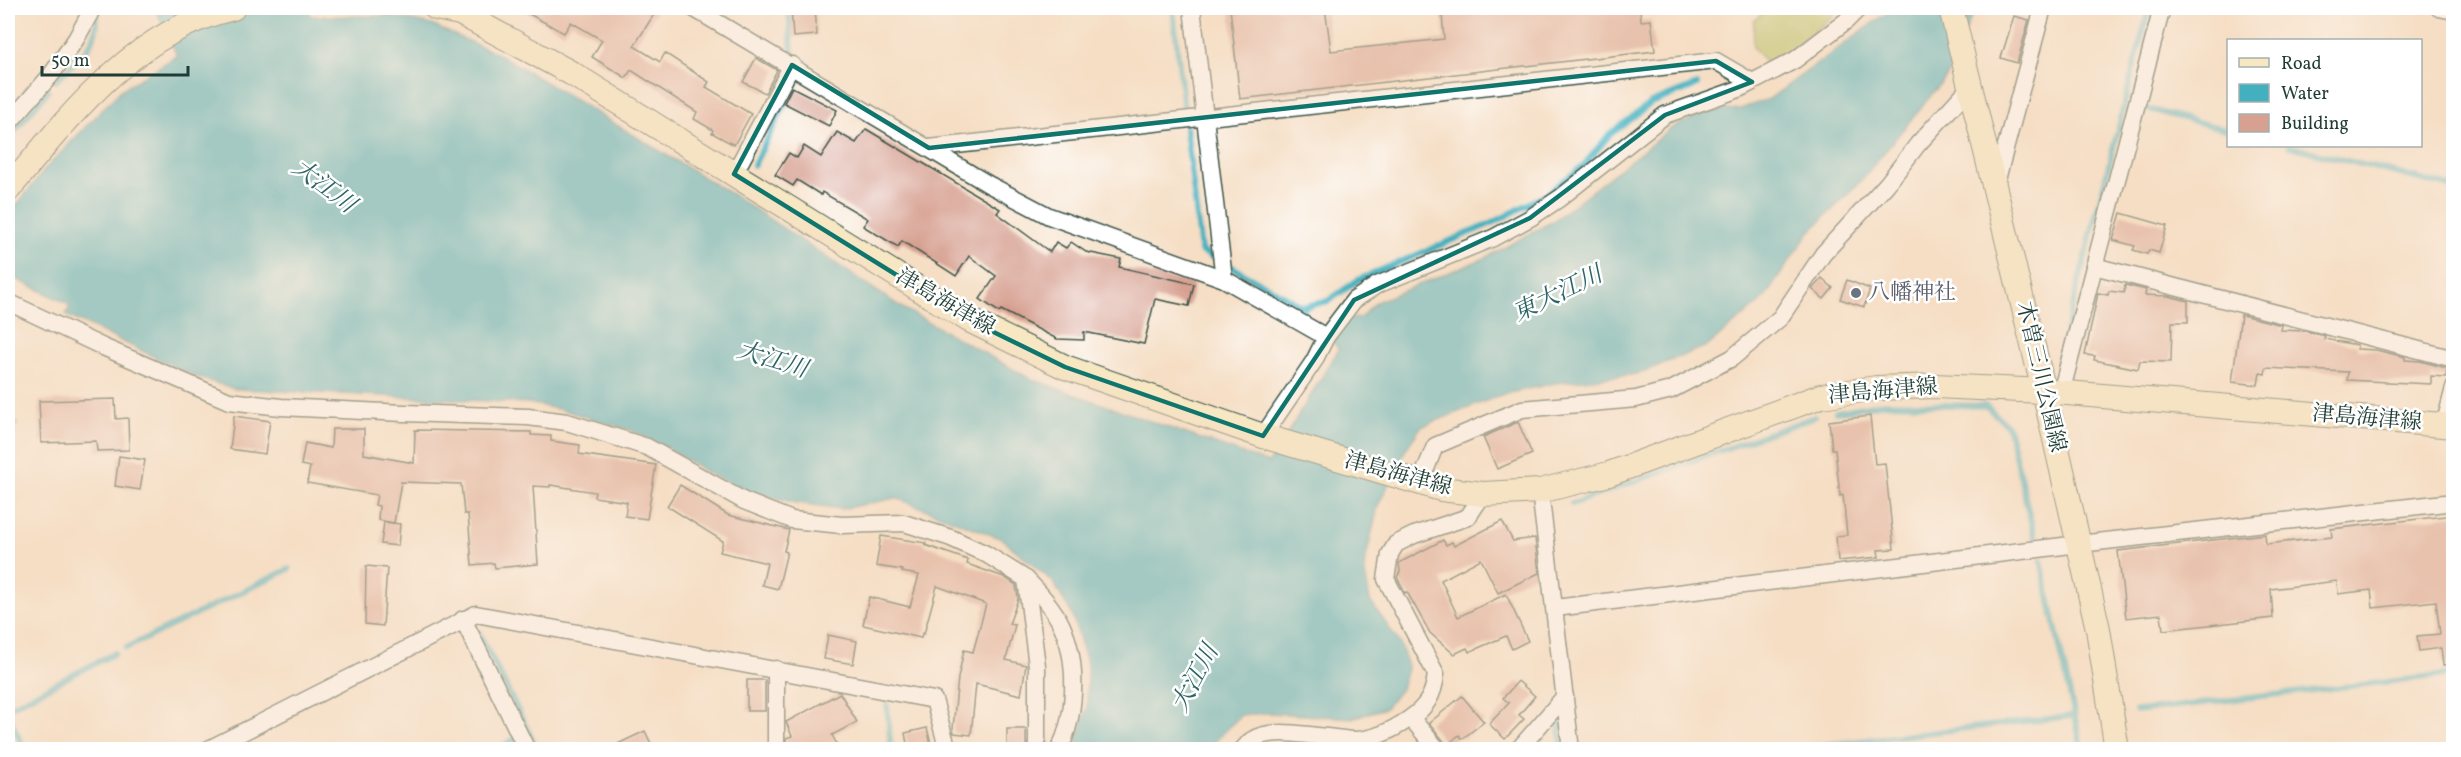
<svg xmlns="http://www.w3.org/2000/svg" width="2461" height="757" viewBox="0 0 2461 757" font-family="Vollkorn,'Noto Serif JP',serif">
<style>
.green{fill:#b2bf61;stroke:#687e4a;stroke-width:1.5}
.water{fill:#43b0c0;stroke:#31767a;stroke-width:1.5}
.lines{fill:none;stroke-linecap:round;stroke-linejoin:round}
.stream{stroke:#43b0c0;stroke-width:6}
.building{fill:#d7a091}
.street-casing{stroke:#3f554a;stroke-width:19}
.secondary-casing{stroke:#3f554a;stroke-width:26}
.street{stroke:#fff;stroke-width:16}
.secondary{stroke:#f7e8c3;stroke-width:24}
.marked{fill:none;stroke:#0f766e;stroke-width:4.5;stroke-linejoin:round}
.worship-dot{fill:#6b7280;stroke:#fff;stroke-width:2}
.labels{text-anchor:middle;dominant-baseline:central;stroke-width:5;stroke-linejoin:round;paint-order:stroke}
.worship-label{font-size:22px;fill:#5b616d;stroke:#fff;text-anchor:start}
.street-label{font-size:22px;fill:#1f3d34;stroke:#fff}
.water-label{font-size:24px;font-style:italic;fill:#2c6565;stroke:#fff}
</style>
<rect width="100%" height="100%" fill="#fff"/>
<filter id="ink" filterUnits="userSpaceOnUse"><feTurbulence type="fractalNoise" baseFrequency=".0167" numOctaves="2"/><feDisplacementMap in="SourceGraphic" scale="12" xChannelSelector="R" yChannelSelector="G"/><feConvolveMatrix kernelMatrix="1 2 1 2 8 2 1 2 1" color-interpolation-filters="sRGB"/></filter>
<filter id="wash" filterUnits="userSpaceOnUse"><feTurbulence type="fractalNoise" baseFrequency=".008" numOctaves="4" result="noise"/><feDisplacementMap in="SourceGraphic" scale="24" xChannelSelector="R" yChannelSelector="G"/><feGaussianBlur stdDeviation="1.35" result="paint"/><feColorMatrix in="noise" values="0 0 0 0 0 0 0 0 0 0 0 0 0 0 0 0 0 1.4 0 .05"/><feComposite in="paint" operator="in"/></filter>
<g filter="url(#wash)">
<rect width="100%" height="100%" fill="#f5dec4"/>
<path class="green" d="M1767,8H1843L1770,67L1753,47L1754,21Z"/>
<path class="water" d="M155,8H308L311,16H385L387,12L392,13L393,17L432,25L502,56L738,198L901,307L1031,379L1269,463L1339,349L1330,339L1346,319L1360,318L1376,302L1487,257L1553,221L1673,127L1708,112L1740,109L1769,99L1893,8H1975L1947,76L1859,183L1808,234L1764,299L1709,345L1638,374L1555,383L1501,395L1421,427L1406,449L1378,506L1364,567L1370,601L1400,643L1408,666L1401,689L1386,708L1352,718L1269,713L1241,715L1208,749H1074L1087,708V663L1072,614L1053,582L1002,539L896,498L842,509L797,503L754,493L711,475L673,451L633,431L562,410L528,403L235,389L199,378L66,315L70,305L8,275V216L47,167L122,89L177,56Z"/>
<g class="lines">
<g class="stream">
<path d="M789,8L792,55L806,63"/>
<path d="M1173,8L1184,111"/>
<path d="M56,81C74,60 98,48 97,18"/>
<path d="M2144,108L2228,130"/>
<path d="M1186,128L1201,251L1213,257"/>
<path d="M8,139L48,91"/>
<path d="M2289,146L2454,188"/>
<path d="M754,165L796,83"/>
<path d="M1232,267L1305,308"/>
<path d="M1302,307L1328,301L1358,280L1497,221L1547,194L1584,165L1609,135L1651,103L1697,85"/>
<path d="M2058,363L2149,8"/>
<path d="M1836,412L1885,403L1986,406L2008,426L2036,543"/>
<path d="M8,427L15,424"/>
<path d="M1572,504L1814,417"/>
<path d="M2041,560L2082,750"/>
<path d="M479,633L538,750"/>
<path d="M126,648L289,569"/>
<path d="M887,705L891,750"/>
<path d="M8,708L115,653"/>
<path d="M2136,711L2454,674"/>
<path d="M8,715L25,750"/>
<path d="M1559,719L1562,750"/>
<path d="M495,750L517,738"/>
<path d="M1780,750L2073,716"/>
</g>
</g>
<g id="blocks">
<g class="building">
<path d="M518,8H658L634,46L660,62L665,53L709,82L706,87L751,114L734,145L712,133L713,130L694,119L697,112L631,70L626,78L592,57L602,40L571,22L564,33Z"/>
<path d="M791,8H815L817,35L793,37Z"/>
<path d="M1230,8H1325L1331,51L1444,39L1442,14L1502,8H1640L1641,21L1651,20L1655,51L1240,99Z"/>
<path d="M2014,16L2029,20L2017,63L2001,58Z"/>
<path d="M756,58L777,70L765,93L743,82Z"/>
<path d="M792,87L837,110L829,126L784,103Z"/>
<path d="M866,129L1000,209L997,213L1050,252L1056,242L1066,248L1071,242L1086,252L1121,259L1119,267L1194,284L1189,306L1155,299L1144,344L1084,332V340L1057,339L1001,310L999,312L980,299L996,276L969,256L956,276L902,241L898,247L863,226L868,219L822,192L821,195L797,180L793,186L775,175L789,153L797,158L804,146L821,157L837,132L856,143Z"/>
<path d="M2121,213L2167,226L2159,253L2149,250L2147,254L2133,250L2135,246L2113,240Z"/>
<path d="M1822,278L1833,288L1824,299L1812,289Z"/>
<path d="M1847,280L1870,289L1864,307L1840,299Z"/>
<path d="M2125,285L2146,290L2145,295L2168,296L2188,301V322H2172L2171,362L2140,361L2138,369L2094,360L2095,356L2085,355L2098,293L2108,295L2109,291L2124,293Z"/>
<path d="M2241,315L2282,325L2281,330L2305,331L2325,336L2324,339L2357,345V349L2376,350L2405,357V360L2420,361L2447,368L2446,377L2431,376V384L2388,382L2347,380L2348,372L2266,368L2265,374L2260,373L2258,385L2232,382Z"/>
<path d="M115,399L116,419L128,418L129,450L97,451L96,441L41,443L39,401Z"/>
<path d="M234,416L270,421L265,454L230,449Z"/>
<path d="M1870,416L1875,464L1885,463L1894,549L1878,550L1879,557L1838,561L1836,536L1847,535L1843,495L1840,496L1835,449H1832L1829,421Z"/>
<path d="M1518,422L1532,454L1497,469L1483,437Z"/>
<path d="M332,429H364V454L414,463L415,430L531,432V435L551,436V441L580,445L579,454L656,465L647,519L625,516L627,502L594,497L595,492L550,485V487L533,486L538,564L495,568L494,563L472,565L468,514H464L461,484L401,482L394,523L378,520L379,506L375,505L377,495L307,483L310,467L301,465L305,443L331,448Z"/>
<path d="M119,456L145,460L140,490L115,486Z"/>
<path d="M680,485L728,515L789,530L784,551L787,552L778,589L762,585L767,563L720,552L723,541L667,506Z"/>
<path d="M2454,515V664L2443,665L2441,648L2419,651L2417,636L2440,634L2436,601L2373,608L2371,590L2338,594L2337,581L2271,589L2273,618L2163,630L2161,614L2126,618L2118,551L2265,534L2266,544L2332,537L2331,529Z"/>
<path d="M1502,521L1513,541L1535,538L1539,573L1498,593L1481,559L1441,580L1458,617L1506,594L1528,641L1512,649L1506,636L1469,652L1467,648L1454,654L1430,633L1407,592L1405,593L1397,577L1400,572L1399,563L1443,540L1446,545L1452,542L1454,546Z"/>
<path d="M384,522L400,524L398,546L381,544Z"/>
<path d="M881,536L926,543L925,545L968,560L967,564L1004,577L1016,585L1018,599L1009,624L1015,625L1006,660L1026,665L1021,695L976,684L971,735L954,733L953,728L958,678L964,650L973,652L986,604L937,586L924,634L922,633L921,638L863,625L869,597L910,607L919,575L902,572V570L876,566Z"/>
<path d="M366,566L387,568L383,626L365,624Z"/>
<path d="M828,635L857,641L853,664L824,659Z"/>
<rect x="747" y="680" width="18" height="31"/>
<path d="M1518,681L1535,696L1519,715L1524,719L1505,739L1489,724L1509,703L1503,698Z"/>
<path d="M840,693L857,722L832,735L840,750H786V738L792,736L786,722Z"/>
<path d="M1462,696L1484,722L1462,739L1459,735L1447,745L1429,723Z"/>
<path d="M927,728L931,744L908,749L905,733Z"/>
<rect x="1007" y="729" width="19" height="19"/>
<path d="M645,731L654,750H605Z"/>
</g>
</g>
</g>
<g filter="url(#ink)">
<use href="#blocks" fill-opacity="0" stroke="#3f554a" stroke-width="1.5"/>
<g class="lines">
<g class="street-casing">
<g id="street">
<path d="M693,8L988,184L1049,216L1224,279L1326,337L1354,300L1377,285L1493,238L1530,218L1560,198L1665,115L1739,89L1795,60L1846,21L1859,8"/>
<path d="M1192,8L1224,279"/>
<path d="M2439,8L2454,11"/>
<path d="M8,124L51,75L76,39L93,8"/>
<path d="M929,148L1716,61L1752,82"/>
<path d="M8,166L20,175"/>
<path d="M734,174L792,65"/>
<path d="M1996,183L2043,8"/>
<path d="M2094,266L2454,359"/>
<path d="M8,302L103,347L229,401L281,407L404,413L528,417L567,422L647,447L744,501L792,520L842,525L904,523L951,538L986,554L1026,579L1037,666V750"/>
<path d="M2061,393L2162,8"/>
<path d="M2444,426L2454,388"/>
<path d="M1263,436L1314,361L1326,337"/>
<path d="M1425,471L1435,446L1522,409L1636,399L1671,390L1732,358L1780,318L1823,254L1887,184L1918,144L1971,86"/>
<path d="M1540,491L1571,750"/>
<path d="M1026,579C1041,594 1057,612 1064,631C1078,666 1076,716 1059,750"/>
<path d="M1555,608L2079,544L2454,502"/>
<path d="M463,619L527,750"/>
<path d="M1411,718L1438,750"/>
<path d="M207,750L476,614L934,700L948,750"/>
<path d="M773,750L776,748V669"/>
<path d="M1242,750C1246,746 1249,742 1252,740C1272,725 1329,739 1353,740C1373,740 1393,730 1409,719C1426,708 1434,695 1436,674L1386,579L1390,554L1396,544L1414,535L1468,517L1483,494"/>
<path d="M1518,750L1565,696"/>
</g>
</g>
<g class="secondary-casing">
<g id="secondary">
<path d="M436,8L460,13L571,73L969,320L1065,367L1263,436L1441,489L1483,494L1540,491L1609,474L1821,396L1876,388L1935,386L2044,391L2454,426"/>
<path d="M1951,8L2044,391L2098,629L2117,750"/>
<path d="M8,190C70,115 134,31 233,8"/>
</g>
</g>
<use href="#street" class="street"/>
<use href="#secondary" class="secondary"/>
</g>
</g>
<path d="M0 0H2461V757H0ZM1716,61L1752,82L1665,115L1530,218L1354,300L1263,436L1065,367L969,320L734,174L792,65L929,148Z" fill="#f5dec4" fill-opacity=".55" fill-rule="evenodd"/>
<path class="marked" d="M1716,61L1752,82L1665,115L1530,218L1354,300L1263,436L1065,367L969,320L734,174L792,65L929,148Z"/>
<circle class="worship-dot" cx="1856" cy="293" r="6"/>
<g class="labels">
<g class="worship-label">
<text x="1868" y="293">八幡神社</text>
</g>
<g class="street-label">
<text transform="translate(945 303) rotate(30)">津島海津線</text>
<text transform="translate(2040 377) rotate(77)">木曽三川公園線</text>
<text transform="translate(1883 392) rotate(-5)">津島海津線</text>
<text transform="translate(2367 419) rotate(5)">津島海津線</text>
<text transform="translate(1398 475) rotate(15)">津島海津線</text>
</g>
<g class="water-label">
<text transform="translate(323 187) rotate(37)">大江川</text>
<text transform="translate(1558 295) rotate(-26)">東大江川</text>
<text transform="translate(772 361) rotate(17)">大江川</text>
<text transform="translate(1196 679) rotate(-62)">大江川</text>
</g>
</g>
<rect width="2461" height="757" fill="none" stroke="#fff" stroke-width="30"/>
<rect x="2227" y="39" width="195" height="108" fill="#ffffff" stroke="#a5b1ae" stroke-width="1.5"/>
<rect x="2239" y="58" width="30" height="9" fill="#f7e8c3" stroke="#a5b1ae" stroke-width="1.5"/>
<text x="2281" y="69" font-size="18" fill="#1f3d34">Road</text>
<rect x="2239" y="84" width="30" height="18" fill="#43b0c0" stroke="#a5b1ae" stroke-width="1.5"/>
<text x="2281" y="99" font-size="18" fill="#1f3d34">Water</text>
<rect x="2239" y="114" width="30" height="18" fill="#d7a091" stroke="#a5b1ae" stroke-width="1.5"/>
<text x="2281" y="129" font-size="18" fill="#1f3d34">Building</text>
<path d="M42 66v9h146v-9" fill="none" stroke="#1f3d34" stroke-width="3"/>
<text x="51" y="66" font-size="18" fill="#1f3d34" stroke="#ffffff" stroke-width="4.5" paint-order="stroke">50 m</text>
</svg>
